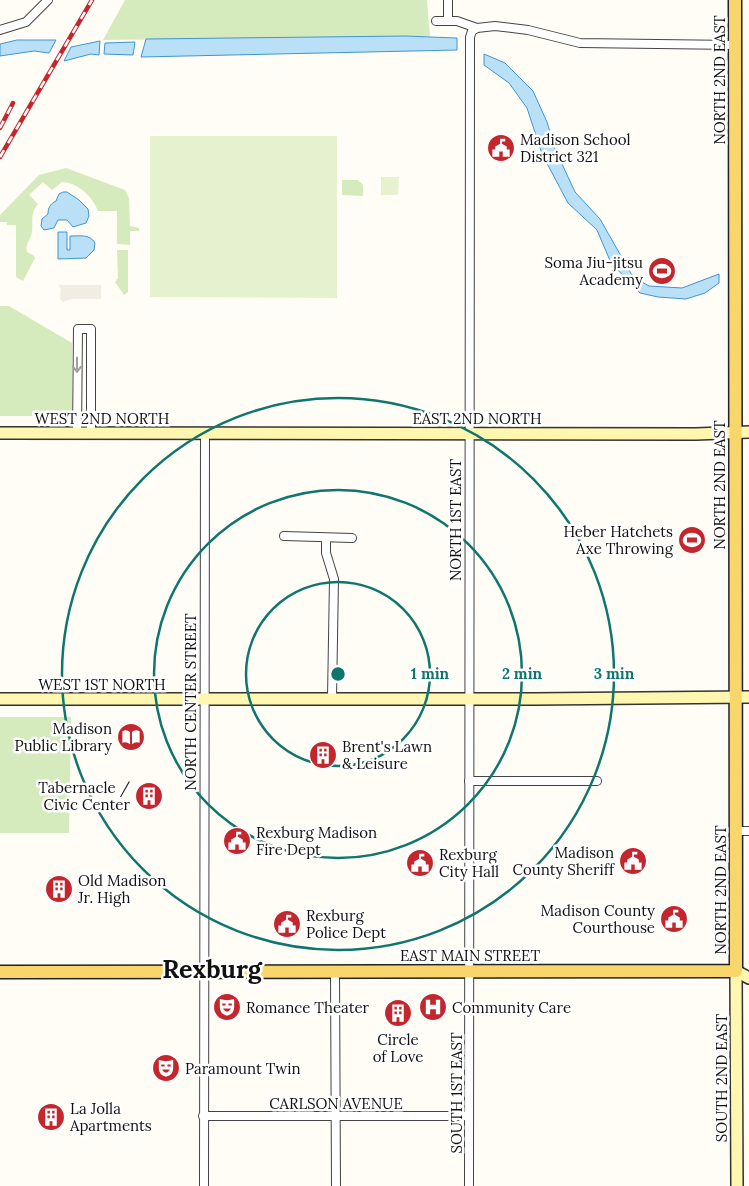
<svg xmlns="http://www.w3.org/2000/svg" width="749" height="1186" viewBox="0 0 749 1186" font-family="Lora,serif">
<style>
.green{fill:#d5ebbd}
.pitch{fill:#e6f2cf}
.plaza{fill:#f1ede2}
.water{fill:#b9e0f7;stroke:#3f96cf}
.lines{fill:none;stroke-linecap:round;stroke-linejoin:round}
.street-casing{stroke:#444;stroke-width:10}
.secondary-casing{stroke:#333;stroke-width:14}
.primary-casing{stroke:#222;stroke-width:15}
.street{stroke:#fff;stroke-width:8}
.secondary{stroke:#fff6b0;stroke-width:11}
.primary{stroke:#f9d66b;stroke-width:12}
.rail-casing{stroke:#c4262e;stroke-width:4.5}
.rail{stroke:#fff;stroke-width:2.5;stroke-dasharray:8;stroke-linecap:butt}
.oneway{stroke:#a0a0a0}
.ring{fill:none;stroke:#0f766e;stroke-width:2.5}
.labels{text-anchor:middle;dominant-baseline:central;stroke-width:5;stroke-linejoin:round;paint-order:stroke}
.street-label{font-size:15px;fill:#111;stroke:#fff}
.poi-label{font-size:15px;fill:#111;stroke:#fff;text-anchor:start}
.town-label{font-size:25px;font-weight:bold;fill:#111;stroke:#fff}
.centre{fill:#0f766e;stroke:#fff;stroke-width:2.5}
.ring-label{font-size:15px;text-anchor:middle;font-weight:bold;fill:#0f766e;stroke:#fff;stroke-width:5;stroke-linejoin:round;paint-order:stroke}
</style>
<rect width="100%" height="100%" fill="#fffdf5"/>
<g class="green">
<path d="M125,0H427L430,36L103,40Z"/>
<path d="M66,168L125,190L129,198L130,226L139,228V231H130V245L117,244V211H98C93,197 77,182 62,182L52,190L43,182L29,195L38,204C30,213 33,221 32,232C31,240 25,243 27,252L33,255L35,258L23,281L16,277V225H7V222H0V215L39,175Z"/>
<path d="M342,180H358L363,185V196L342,195Z"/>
<path d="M117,250H128V292L124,295L115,282L118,278Z"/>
<path d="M0,306H9L72,343V416H0Z"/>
<path d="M0,717H71L69,833H0Z"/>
</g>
<g class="pitch">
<path d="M150,136H337V298L150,297Z"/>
<path d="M381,177H399L398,195H381Z"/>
</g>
<path class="plaza" d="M58,285H101V299H71L63,302L60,299L61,289Z"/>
<g class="water">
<path d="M405,36L457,38V50L141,57L146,39Z"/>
<path d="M17,40H56L49,53L34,51L0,56V44Z"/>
<path d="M100,41L99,55L91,54L64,61L71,47Z"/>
<path d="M135,42L133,55L104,54L105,43Z"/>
<path d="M484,54L505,63L533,91L547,122L555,149L575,192L600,219L633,277L649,286L682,288L719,274V283L705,293L686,299L658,297L640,293L611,263L597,230L568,203L542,154L527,108L509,83L484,65Z"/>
<path d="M63,192H67L79,200L88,209L89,216L86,223L73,227L67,220H58L54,228L44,230L41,226L42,219L48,214C48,208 50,204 56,201L59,194Z"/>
<path d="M58,232H67V250H70V236C80,236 90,234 95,243L94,250L86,258L58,259Z"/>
</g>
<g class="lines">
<g class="street-casing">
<g id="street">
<path d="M448,0V20"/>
<path d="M436,21H457L477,28"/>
<path d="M0,30L26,22L48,0"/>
<path d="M77,433L78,329H91V433"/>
<path d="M284,536L352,538"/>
<path d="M326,539V553L334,579L332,698"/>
<path d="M469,781H597"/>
<path d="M736,831H749"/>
<path d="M335,971L336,1186"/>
<path d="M203,1116H469"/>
<path d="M204,1186L205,432"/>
<path d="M469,1186L470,37L472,31L477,28L495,26L528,30L580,43L735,45"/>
</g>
</g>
<g class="secondary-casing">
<g id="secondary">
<path d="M0,433L696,434L749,432"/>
<path d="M0,699H535L749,697"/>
<path d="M736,971L737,1186"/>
<path d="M736,971L749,978"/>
</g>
</g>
<g class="primary-casing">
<path id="primary" d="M0,972L736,971L735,0"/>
</g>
<use href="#street" class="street"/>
<use href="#secondary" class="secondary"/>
<use href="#primary" class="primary"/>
<g class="rail-casing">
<g id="rail">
<path d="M0,128L13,103"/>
<path d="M0,157L92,0"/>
</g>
</g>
<use href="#rail" class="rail"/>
</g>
<defs><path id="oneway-shaft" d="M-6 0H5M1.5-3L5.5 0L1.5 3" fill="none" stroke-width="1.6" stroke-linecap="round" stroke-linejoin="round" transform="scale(1.25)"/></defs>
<use class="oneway" href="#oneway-shaft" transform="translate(77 365) rotate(90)"/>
<g class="ring">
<circle cx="338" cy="674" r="92"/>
<circle cx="338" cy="674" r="184"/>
<circle cx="338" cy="674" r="276"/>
</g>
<defs>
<g id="civic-disc" transform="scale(1.4375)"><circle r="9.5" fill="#c4262e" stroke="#fff"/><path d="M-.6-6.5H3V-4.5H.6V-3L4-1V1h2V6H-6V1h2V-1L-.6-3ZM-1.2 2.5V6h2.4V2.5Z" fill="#fff"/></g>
<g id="stadium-disc" transform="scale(1.4375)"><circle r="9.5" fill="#c4262e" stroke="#fff"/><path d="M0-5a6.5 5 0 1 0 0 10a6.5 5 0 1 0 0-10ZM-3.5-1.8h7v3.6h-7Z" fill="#fff"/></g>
<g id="library-disc" transform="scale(1.4375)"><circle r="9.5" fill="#c4262e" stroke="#fff"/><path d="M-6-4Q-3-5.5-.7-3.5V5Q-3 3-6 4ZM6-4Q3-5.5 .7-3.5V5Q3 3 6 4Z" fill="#fff"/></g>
<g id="building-disc" transform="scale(1.4375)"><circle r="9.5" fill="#c4262e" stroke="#fff"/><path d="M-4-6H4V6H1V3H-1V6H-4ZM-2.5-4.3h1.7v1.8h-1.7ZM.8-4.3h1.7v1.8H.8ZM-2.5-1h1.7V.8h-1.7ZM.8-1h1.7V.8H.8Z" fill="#fff"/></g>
<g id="theatre-disc" transform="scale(1.4375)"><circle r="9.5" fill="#c4262e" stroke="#fff"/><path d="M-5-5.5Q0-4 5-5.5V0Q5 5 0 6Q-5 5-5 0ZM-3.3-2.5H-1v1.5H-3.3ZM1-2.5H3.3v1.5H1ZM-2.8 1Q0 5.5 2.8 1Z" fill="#fff"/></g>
<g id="hospital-disc" transform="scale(1.4375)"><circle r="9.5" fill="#c4262e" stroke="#fff"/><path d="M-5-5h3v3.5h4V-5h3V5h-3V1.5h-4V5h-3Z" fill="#fff"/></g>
</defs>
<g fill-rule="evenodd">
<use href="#civic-disc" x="501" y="148"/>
<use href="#stadium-disc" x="662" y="271"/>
<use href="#stadium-disc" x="692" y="540"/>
<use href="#library-disc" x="131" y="737"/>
<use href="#building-disc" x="323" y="755"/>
<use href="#building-disc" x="149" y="796"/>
<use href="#civic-disc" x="237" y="841"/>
<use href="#civic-disc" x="633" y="861"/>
<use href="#civic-disc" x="420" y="863"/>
<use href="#building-disc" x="59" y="889"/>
<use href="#civic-disc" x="674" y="919"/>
<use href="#civic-disc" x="287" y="924"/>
<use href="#theatre-disc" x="227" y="1007"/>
<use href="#hospital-disc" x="433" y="1007"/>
<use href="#building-disc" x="398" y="1013"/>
<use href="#theatre-disc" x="166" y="1068"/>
<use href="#building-disc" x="51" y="1117"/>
</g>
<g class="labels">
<g class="street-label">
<text transform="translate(719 80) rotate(-90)">NORTH 2ND EAST</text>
<text x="102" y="418">WEST 2ND NORTH</text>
<text x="477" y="418">EAST 2ND NORTH</text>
<text transform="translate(719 485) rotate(-90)">NORTH 2ND EAST</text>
<text transform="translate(455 520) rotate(-90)">NORTH 1ST EAST</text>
<text x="102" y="684">WEST 1ST NORTH</text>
<text transform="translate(190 702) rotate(-90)">NORTH CENTER STREET</text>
<text transform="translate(720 890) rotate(-90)">NORTH 2ND EAST</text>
<text x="470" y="955">EAST MAIN STREET</text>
<text transform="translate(721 1078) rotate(-90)">SOUTH 2ND EAST</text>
<text transform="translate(456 1093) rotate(-90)">SOUTH 1ST EAST</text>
<text x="336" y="1103">CARLSON AVENUE</text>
</g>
<g class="poi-label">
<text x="520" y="139">Madison School<tspan x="520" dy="17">District 321</tspan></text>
<text x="643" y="262" text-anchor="end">Soma Jiu-jitsu<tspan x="643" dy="17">Academy</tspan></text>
<text x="673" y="531" text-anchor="end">Heber Hatchets<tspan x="673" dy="17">Axe Throwing</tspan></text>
<text x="112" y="728" text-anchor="end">Madison<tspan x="112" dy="17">Public Library</tspan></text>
<text x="342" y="746">Brent's Lawn<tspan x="342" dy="17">&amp; Leisure</tspan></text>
<text x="130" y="787" text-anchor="end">Tabernacle /<tspan x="130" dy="17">Civic Center</tspan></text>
<text x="256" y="832">Rexburg Madison<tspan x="256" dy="17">Fire Dept</tspan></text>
<text x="614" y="852" text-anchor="end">Madison<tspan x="614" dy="17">County Sheriff</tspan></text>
<text x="439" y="854">Rexburg<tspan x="439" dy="17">City Hall</tspan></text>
<text x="78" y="880">Old Madison<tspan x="78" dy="17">Jr. High</tspan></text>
<text x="655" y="910" text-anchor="end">Madison County<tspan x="655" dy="17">Courthouse</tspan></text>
<text x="306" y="915">Rexburg<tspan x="306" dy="17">Police Dept</tspan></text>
<text x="246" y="1007">Romance Theater</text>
<text x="452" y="1007">Community Care</text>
<text x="398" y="1039" text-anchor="middle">Circle<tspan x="398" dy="17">of Love</tspan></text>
<text x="185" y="1068">Paramount Twin</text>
<text x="70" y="1108">La Jolla<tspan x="70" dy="17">Apartments</tspan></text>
</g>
<g class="town-label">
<text x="212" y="969">Rexburg</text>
</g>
</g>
<circle cx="338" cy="674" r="8" class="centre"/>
<g class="ring-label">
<text x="430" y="679">1 min</text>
<text x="522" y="679">2 min</text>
<text x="614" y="679">3 min</text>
</g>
</svg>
